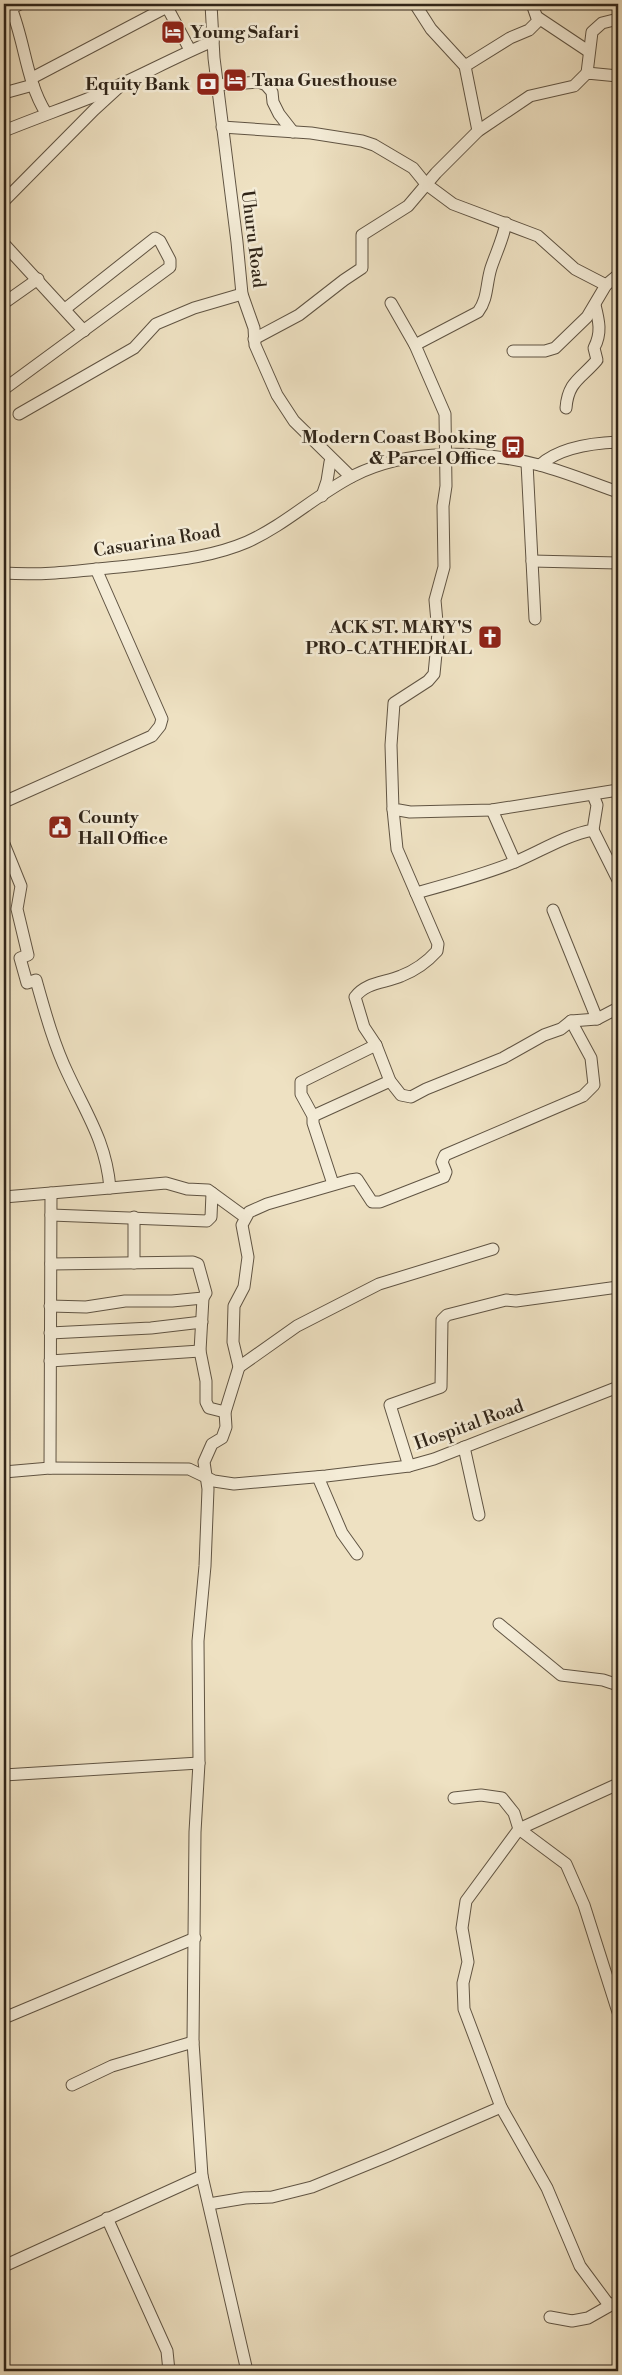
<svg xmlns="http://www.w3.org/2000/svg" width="622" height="2375" viewBox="0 0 622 2375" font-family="'Libre Bodoni',serif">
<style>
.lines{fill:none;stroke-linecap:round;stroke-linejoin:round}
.minor-casing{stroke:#605443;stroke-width:13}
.minor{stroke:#f4ecd7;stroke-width:11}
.labels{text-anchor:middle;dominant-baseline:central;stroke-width:5;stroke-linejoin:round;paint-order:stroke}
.poi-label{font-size:18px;font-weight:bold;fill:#302519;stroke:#f4ecd7;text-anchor:start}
.street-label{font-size:18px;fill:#302519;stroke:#f4ecd7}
</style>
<rect width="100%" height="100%" fill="#eee1c2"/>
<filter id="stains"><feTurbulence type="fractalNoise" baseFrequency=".004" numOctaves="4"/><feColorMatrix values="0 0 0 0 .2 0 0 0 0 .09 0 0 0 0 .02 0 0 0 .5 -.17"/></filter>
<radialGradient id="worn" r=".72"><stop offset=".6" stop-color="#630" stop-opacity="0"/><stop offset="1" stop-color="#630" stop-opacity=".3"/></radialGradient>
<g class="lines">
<g class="minor-casing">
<g id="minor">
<path d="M211,4L214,58L237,242L242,294L254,328L255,345L277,395L294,421L351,477"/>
<path d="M415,4L431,29L465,66L478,131"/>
<path d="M11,8C25,42 26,81 46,113"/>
<path d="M4,12L20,4"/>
<path d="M537,17L588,51"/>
<path d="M465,66L510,38L529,30L538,21L532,4"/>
<path d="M587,73L592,32L602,23L618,19"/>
<path d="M32,78L167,7L190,50"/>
<path d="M217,85L259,82L266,85L272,92L273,102L279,114L293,132"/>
<path d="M4,93L33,85"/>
<path d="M222,127L311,133L362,141L374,145L413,168L426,184L453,204L538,236L575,269L606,285"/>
<path d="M4,131C31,120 59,110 87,99C130,82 170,59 213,41"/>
<path d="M4,201L94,110L118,88"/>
<path d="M4,244L84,331"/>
<path d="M4,303L38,279"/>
<path d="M391,303L415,345L445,414L446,486L443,506L444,567L435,600L438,633L434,674L428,681L394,703L391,745L393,809L410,812L492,810L618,790"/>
<path d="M254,339L299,315L344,280L362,268V235L408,206L436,173L478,131L530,96L574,86L587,73L618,76"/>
<path d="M415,345L478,312C488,299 486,284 491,268C496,253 503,239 506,223"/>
<path d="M513,351H545L555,348L587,317L606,285L618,275"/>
<path d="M4,389L170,267V260L160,241L155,238L65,309"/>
<path d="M566,408C568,381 582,378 597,360L594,348C602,333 599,321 595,305"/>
<path d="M19,414L134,348L156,324L194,308L242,294"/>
<path d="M527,463L535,619"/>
<path d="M540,465C559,448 593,443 618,442"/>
<path d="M322,496L327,481L330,462"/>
<path d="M532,561L618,563"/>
<path d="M4,573C46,576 87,570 128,566C168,561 210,558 247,542C285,525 316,495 353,476C408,448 481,450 539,465C566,472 592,483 618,492"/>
<path d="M4,802L152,736L160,726L162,719L96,569"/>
<path d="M393,809L397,849L438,944L437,951C428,961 414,971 401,976C385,983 366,982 355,997L364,1027L376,1045L390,1081L401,1095L411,1097L426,1089L503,1058L544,1035L561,1029L571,1021L597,1019L618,1008"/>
<path d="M492,810L515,862"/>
<path d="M593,830L618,880"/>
<path d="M4,844L21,886L17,909L28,955L20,958L27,983L36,980C45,1012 54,1045 68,1074C87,1115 106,1142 110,1188L4,1197"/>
<path d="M416,893C449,884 483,875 515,862C541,851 566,835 593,830L597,805L593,795"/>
<path d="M553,910L597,1019"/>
<path d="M313,1116L390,1081"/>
<path d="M333,1184L313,1123V1116L301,1094V1082L376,1045"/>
<path d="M110,1188L166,1183L187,1189L208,1190L245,1217"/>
<path d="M51,1215L207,1221L211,1217L212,1193"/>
<path d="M134,1217V1263"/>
<path d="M51,1264L193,1262L198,1264L206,1293L203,1298L200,1351L206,1381V1402L209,1408L225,1412"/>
<path d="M50,1306L86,1307L125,1301H172L203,1298"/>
<path d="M50,1333L151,1328L202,1322"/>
<path d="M50,1361L200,1351"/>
<path d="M239,1367L297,1326L379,1284L493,1249"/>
<path d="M464,1447L479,1515"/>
<path d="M409,1466L390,1405L441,1387L442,1320L447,1315L506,1300L516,1301L618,1287"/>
<path d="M50,1468L51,1193"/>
<path d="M4,1472L50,1468L189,1469L214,1481L234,1484L326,1476L409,1466L434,1459L618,1387"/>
<path d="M318,1477L342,1533L357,1554"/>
<path d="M499,1624L561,1675L603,1680L618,1685"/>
<path d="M4,1775L199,1763"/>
<path d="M454,1798L481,1795L502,1798L514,1813L519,1829L566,1864L584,1905L618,2012"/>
<path d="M4,2018L195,1938"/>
<path d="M72,2085L112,2066L193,2042"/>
<path d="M209,2204L245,2198L272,2197L312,2187L388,2156L501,2107"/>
<path d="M107,2218L167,2351L169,2371"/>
<path d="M4,2266L202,2176"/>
<path d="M609,2305L580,2266L547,2188L501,2107L464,2009L463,1983L468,1962L462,1928L466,1901L519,1829L618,1784"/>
<path d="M550,2317L572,2321L588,2318L618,2301"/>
<path d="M247,2371L202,2176L193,2042L195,1832L199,1763L198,1641L205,1566L208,1489L204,1462L212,1444L222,1438L226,1427L225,1412L239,1367L233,1342L234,1306L244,1287L248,1257L242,1225L249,1212L267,1204L350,1180L357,1179L372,1202H380L444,1177L446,1172L442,1162L445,1155L583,1096L594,1085L591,1058L571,1021"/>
</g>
</g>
<use href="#minor" class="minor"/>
</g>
<defs>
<g id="hotel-square" transform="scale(1.25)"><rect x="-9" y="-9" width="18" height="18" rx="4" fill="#8f2418" stroke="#f4ecd7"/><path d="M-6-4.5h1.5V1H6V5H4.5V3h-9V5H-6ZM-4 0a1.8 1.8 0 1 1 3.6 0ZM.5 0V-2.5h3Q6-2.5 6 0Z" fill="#fff"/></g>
<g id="bank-square" transform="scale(1.25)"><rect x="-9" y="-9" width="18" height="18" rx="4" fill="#8f2418" stroke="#f4ecd7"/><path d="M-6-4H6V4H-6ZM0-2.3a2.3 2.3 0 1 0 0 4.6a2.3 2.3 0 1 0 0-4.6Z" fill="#fff"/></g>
<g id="bus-square" transform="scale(1.25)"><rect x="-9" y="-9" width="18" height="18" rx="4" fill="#8f2418" stroke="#f4ecd7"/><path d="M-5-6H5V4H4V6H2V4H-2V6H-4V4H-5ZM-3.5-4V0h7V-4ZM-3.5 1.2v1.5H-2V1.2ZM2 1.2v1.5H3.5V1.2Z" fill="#fff"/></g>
<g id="church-square" transform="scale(1.25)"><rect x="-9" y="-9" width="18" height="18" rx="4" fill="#8f2418" stroke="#f4ecd7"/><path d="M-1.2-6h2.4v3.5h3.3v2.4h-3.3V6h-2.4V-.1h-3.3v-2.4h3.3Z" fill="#fff"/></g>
<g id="civic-square" transform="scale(1.25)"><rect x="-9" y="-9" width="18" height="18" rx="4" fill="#8f2418" stroke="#f4ecd7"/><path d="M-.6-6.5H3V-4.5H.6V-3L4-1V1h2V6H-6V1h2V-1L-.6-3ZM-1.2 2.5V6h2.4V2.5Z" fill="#fff"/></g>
</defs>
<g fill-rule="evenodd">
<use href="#hotel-square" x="173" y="32"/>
<use href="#hotel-square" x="235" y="80"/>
<use href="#bank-square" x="208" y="84"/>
<use href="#bus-square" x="513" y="447"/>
<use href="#church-square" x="490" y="637"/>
<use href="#civic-square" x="60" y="827"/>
</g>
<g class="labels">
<g class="poi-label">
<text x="190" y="32">Young Safari</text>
<text x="252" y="80">Tana Guesthouse</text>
<text x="190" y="84" text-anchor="end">Equity Bank</text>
<text x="496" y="437" text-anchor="end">Modern Coast Booking<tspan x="496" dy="21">&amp; Parcel Office</tspan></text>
<text x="472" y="627" text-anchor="end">ACK ST. MARY'S<tspan x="472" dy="21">PRO-CATHEDRAL</tspan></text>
<text x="78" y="817">County<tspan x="78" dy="21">Hall Office</tspan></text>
</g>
<g class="street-label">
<text transform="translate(253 239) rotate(83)">Uhuru Road</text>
<text transform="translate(157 541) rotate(-9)">Casuarina Road</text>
<text transform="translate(469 1425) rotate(-20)">Hospital Road</text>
</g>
</g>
<rect width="622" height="2375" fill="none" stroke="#eee1c2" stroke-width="20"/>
<rect x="5" y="5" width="612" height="2365" fill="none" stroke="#302519" stroke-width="2.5"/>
<rect x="10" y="10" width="602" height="2355" fill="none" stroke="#302519"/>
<rect width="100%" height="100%" filter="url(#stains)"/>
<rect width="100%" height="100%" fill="url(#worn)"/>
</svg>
